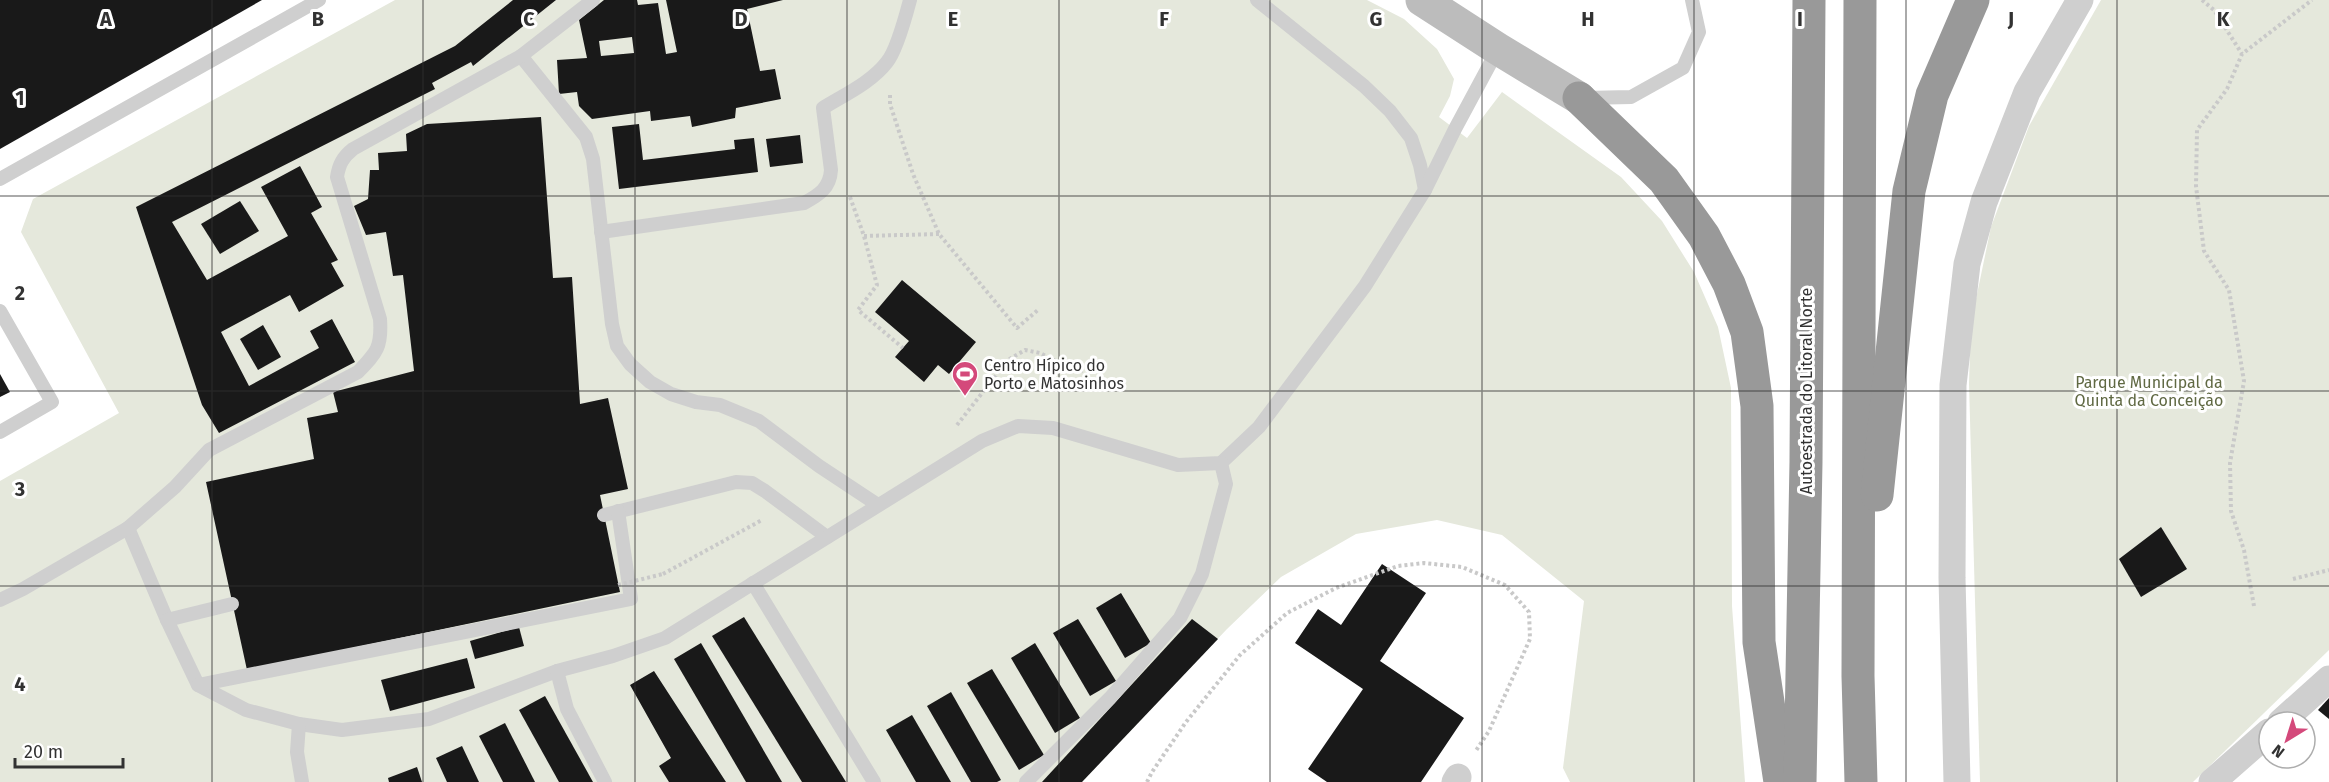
<svg xmlns="http://www.w3.org/2000/svg" width="2329" height="782" viewBox="0 0 2329 782" font-family="'Fira Sans',sans-serif">
<style>
.green{fill:#e5e8dc}
.building{fill:#191919;fill-rule:evenodd}
.lines{fill:none;stroke-linecap:round;stroke-linejoin:round}
.path{stroke:#c9c9c9;stroke-width:4;stroke-dasharray:3 3;stroke-linecap:butt}
.lane{stroke:#cfcfcf;stroke-width:14}
.street{stroke:#cfcfcf;stroke-width:27}
.secondary{stroke:#bcbcbc;stroke-width:33}
.highway{stroke:#999;stroke-width:33}
.path-bridge{stroke:#c9c9c9;stroke-width:4;stroke-dasharray:3 3;stroke-linecap:butt}
.grid{fill:none;stroke:#323232;stroke-width:1.5;stroke-opacity:0.55}
.labels{text-anchor:middle;dominant-baseline:central;stroke-width:6;stroke-linejoin:round;paint-order:stroke}
.poi-label{font-size:16px;fill:#323232;stroke:#fff;text-anchor:start}
.park-label{font-size:16px;fill:#606943;stroke:#fff}
.street-label{font-size:16px;fill:#323232;stroke:#fff}
.grid-label{font-size:20px;text-anchor:middle;font-weight:bold;fill:#323232;stroke:#fff;stroke-width:6;stroke-linejoin:round;paint-order:stroke}
</style>
<rect width="100%" height="100%" fill="#fff"/>
<g class="green">
<path d="M395,0H1367L1404,19L1437,49L1454,79L1450,96L1439,117L1467,138L1502,92L1621,177L1662,221L1694,272L1718,327L1731,388L1732,606L1745,782H1570L1563,768L1584,601L1502,535L1437,520L1356,534L1281,577L1227,629L1082,782H0V481L119,413L21,232L33,199Z"/>
<path d="M2101,0H2329V650L2193,782H1980L1969,383L1971,323L1991,227L2029,126Z"/>
</g>
<g class="building">
<path d="M0,0H262L0,149Z"/>
<path d="M513,0H556L473,66L471,62L432,83L435,89L172,222L207,280L288,236L261,187L300,166L322,207L311,213L338,260L331,263L344,286L299,312L290,295L221,332L249,386L319,348L310,331L332,319L355,362L219,433L202,405L136,207L455,46Z"/>
<path d="M604,0H637L638,5L658,3L666,54L677,52L666,0H783L747,9L760,71L775,69L781,99L736,108L735,118L692,127L690,116L651,121L650,111L592,119L579,106L577,92L559,94L557,60L587,58L579,20ZM632,37L634,53L601,56L599,41Z"/>
<path d="M541,117L553,278L572,277L580,404L608,398L628,489L600,495L620,592L247,670L206,482L314,459L307,418L338,412L333,392L414,371L403,275L393,276L386,232L366,235L354,206L368,199L370,170H379L378,153L407,151L406,134L427,124Z"/>
<path d="M639,124L643,160L735,149L734,140L754,138L758,172L619,189L612,127Z"/>
<path d="M800,135L803,163L770,167L766,139Z"/>
<path d="M240,201L259,231L220,254L201,224Z"/>
<path d="M902,280L976,342L949,374L938,365L924,382L895,357L909,341L875,312Z"/>
<path d="M263,325L281,357L258,370L240,339Z"/>
<path d="M0,374L10,392L0,397Z"/>
<path d="M2161,527L2187,569L2141,597L2119,559Z"/>
<path d="M1382,564L1426,593L1380,661L1464,718L1421,782H1327L1308,769L1363,689L1295,643L1318,609L1341,625Z"/>
<path d="M1121,593L1151,643L1125,658L1096,608Z"/>
<path d="M744,617L846,782H802L712,636Z"/>
<path d="M1078,619L1116,681L1090,696L1053,633Z"/>
<path d="M1192,619L1218,639L1082,782H1042Z"/>
<path d="M519,627L524,646L475,659L470,641Z"/>
<path d="M701,643L782,782H746L674,659Z"/>
<path d="M1035,643L1080,718L1055,733L1011,658Z"/>
<path d="M467,658L475,688L390,711L381,680Z"/>
<path d="M992,669L1044,755L1019,770L967,683Z"/>
<path d="M654,671L726,782H669L659,766L671,758L630,685Z"/>
<path d="M951,692L1001,780L997,782H971L927,706Z"/>
<path d="M545,696L593,782H559L519,710Z"/>
<path d="M2329,698V719L2318,710Z"/>
<path d="M912,715L951,782H916L886,730Z"/>
<path d="M505,723L535,782H503L479,736Z"/>
<path d="M462,746L479,782H447L436,758Z"/>
<path d="M417,767L422,782H389L388,778Z"/>
</g>
<g class="lines">
<g class="path">
<path d="M2202,0L2214,10L2242,54"/>
<path d="M890,95V104L913,174L939,234L1017,328L1039,309"/>
<path d="M850,197L864,236L877,285L858,310L903,348"/>
<path d="M864,236L939,234"/>
<path d="M957,425L1008,360L1025,350L1040,353L1075,371L1093,370L1102,362"/>
<path d="M663,574L762,520"/>
<path d="M2293,579L2329,570"/>
<path d="M2254,606L2244,550L2231,511L2230,463L2244,381L2229,290L2204,251L2196,186L2197,130L2227,89L2242,54L2312,0"/>
<path d="M1147,782L1152,772L1186,722L1240,655L1287,613L1336,588L1398,566L1424,563L1462,567L1505,585L1529,612L1530,639L1489,731L1475,752"/>
</g>
<g class="lane">
<path d="M1257,0L1364,86L1390,111L1411,138L1420,165L1425,190"/>
<path d="M521,56L586,137L593,159L612,324L617,346L630,364L650,382L671,394L696,402L720,405L759,421L819,466L878,505"/>
<path d="M1584,98L1631,97L1683,68L1699,32L1692,0"/>
<path d="M0,179L319,0"/>
<path d="M601,232L804,203C819,195 830,188 831,170L823,108C844,95 872,82 887,62C897,50 906,15 910,0"/>
<path d="M0,311L52,402L0,432"/>
<path d="M604,515L736,482L752,483L765,491L827,537"/>
<path d="M128,528L167,620L198,685L246,710L299,724L342,730L429,719L557,671L613,656L665,638L982,441L1018,426L1053,428L1178,465L1221,463L1259,427L1365,286L1425,190L1455,129L1498,49"/>
<path d="M753,583L874,782"/>
<path d="M0,600L23,589L128,528L175,487L209,450L358,372C377,352 382,347 380,319L337,177C339,164 343,157 353,149L521,56L593,0"/>
<path d="M167,620L232,604"/>
<path d="M557,671L567,709L605,782"/>
<path d="M198,685L631,599L618,511"/>
<path d="M299,724L297,752L302,782"/>
<path d="M1026,782L1110,698L1180,618L1202,574L1226,484L1221,463"/>
</g>
<g class="street">
<path d="M2281,722L2329,679"/>
<path d="M1455,782L1458,777"/>
<path d="M1957,782L1952,578L1953,385L1967,264L1984,202L2027,92L2080,0"/>
<path d="M2212,782L2269,732"/>
</g>
<path class="secondary" d="M1422,0L1498,49L1579,98"/>
<g class="highway">
<path d="M1860,0L1858,676L1861,782"/>
<path d="M1579,98L1664,180L1704,236L1729,284L1747,332L1757,406L1759,642L1780,782"/>
<path d="M1877,495L1909,191L1932,95L1973,0"/>
<path d="M1800,782L1806,462L1809,0"/>
</g>
<path class="path-bridge" d="M618,585L663,574"/>
</g>
<path class="grid" d="M212,0V782M423,0V782M635,0V782M847,0V782M1059,0V782M1270,0V782M1482,0V782M1694,0V782M1906,0V782M2117,0V782M0,196H2329M0,391H2329M0,586H2329"/>
<defs>
<g id="stadium-pin" transform="scale(1.35)"><path d="M0 17L-7.5 6A9.5 9.5 0 1 1 7.5 6Z" fill="#d4497b" stroke="#fff"/><path d="M0-5a6.5 5 0 1 0 0 10a6.5 5 0 1 0 0-10ZM-3.5-1.8h7v3.6h-7Z" fill="#fff"/></g>
</defs>
<g fill-rule="evenodd">
<use href="#stadium-pin" x="965" y="374"/>
</g>
<g class="labels">
<g class="poi-label">
<text x="984" y="365">Centro Hípico do<tspan x="984" dy="18">Porto e Matosinhos</tspan></text>
</g>
<g class="park-label">
<text x="2149" y="382">Parque Municipal da<tspan x="2149" dy="18">Quinta da Conceição</tspan></text>
</g>
<g class="street-label">
<text transform="translate(1806 391) rotate(-90)">Autoestrada do Litoral Norte</text>
</g>
</g>
<g class="grid-label">
<text x="106" y="26">A</text>
<text x="318" y="26">B</text>
<text x="529" y="26">C</text>
<text x="741" y="26">D</text>
<text x="953" y="26">E</text>
<text x="1164" y="26">F</text>
<text x="1376" y="26">G</text>
<text x="1588" y="26">H</text>
<text x="1800" y="26">I</text>
<text x="2011" y="26">J</text>
<text x="2223" y="26">K</text>
<text x="20" y="105">1</text>
<text x="20" y="300">2</text>
<text x="20" y="496">3</text>
<text x="20" y="691">4</text>
</g>
<g transform="translate(2287 740) rotate(218)"><circle r="28" fill="#ffffff" stroke="#adadad" stroke-width="1.5"/>
<path d="M0-4.5L10 22L0 15L-10 22Z" fill="#d4497b"/>
<text y="-9" font-size="16" font-weight="bold" text-anchor="middle" fill="#323232">N</text>
</g>
<path d="M15 758v9h108v-9" fill="none" stroke="#323232" stroke-width="3"/>
<text x="24" y="758" font-size="18" fill="#323232" stroke="#ffffff" stroke-width="4.5" paint-order="stroke">20 m</text>
</svg>
